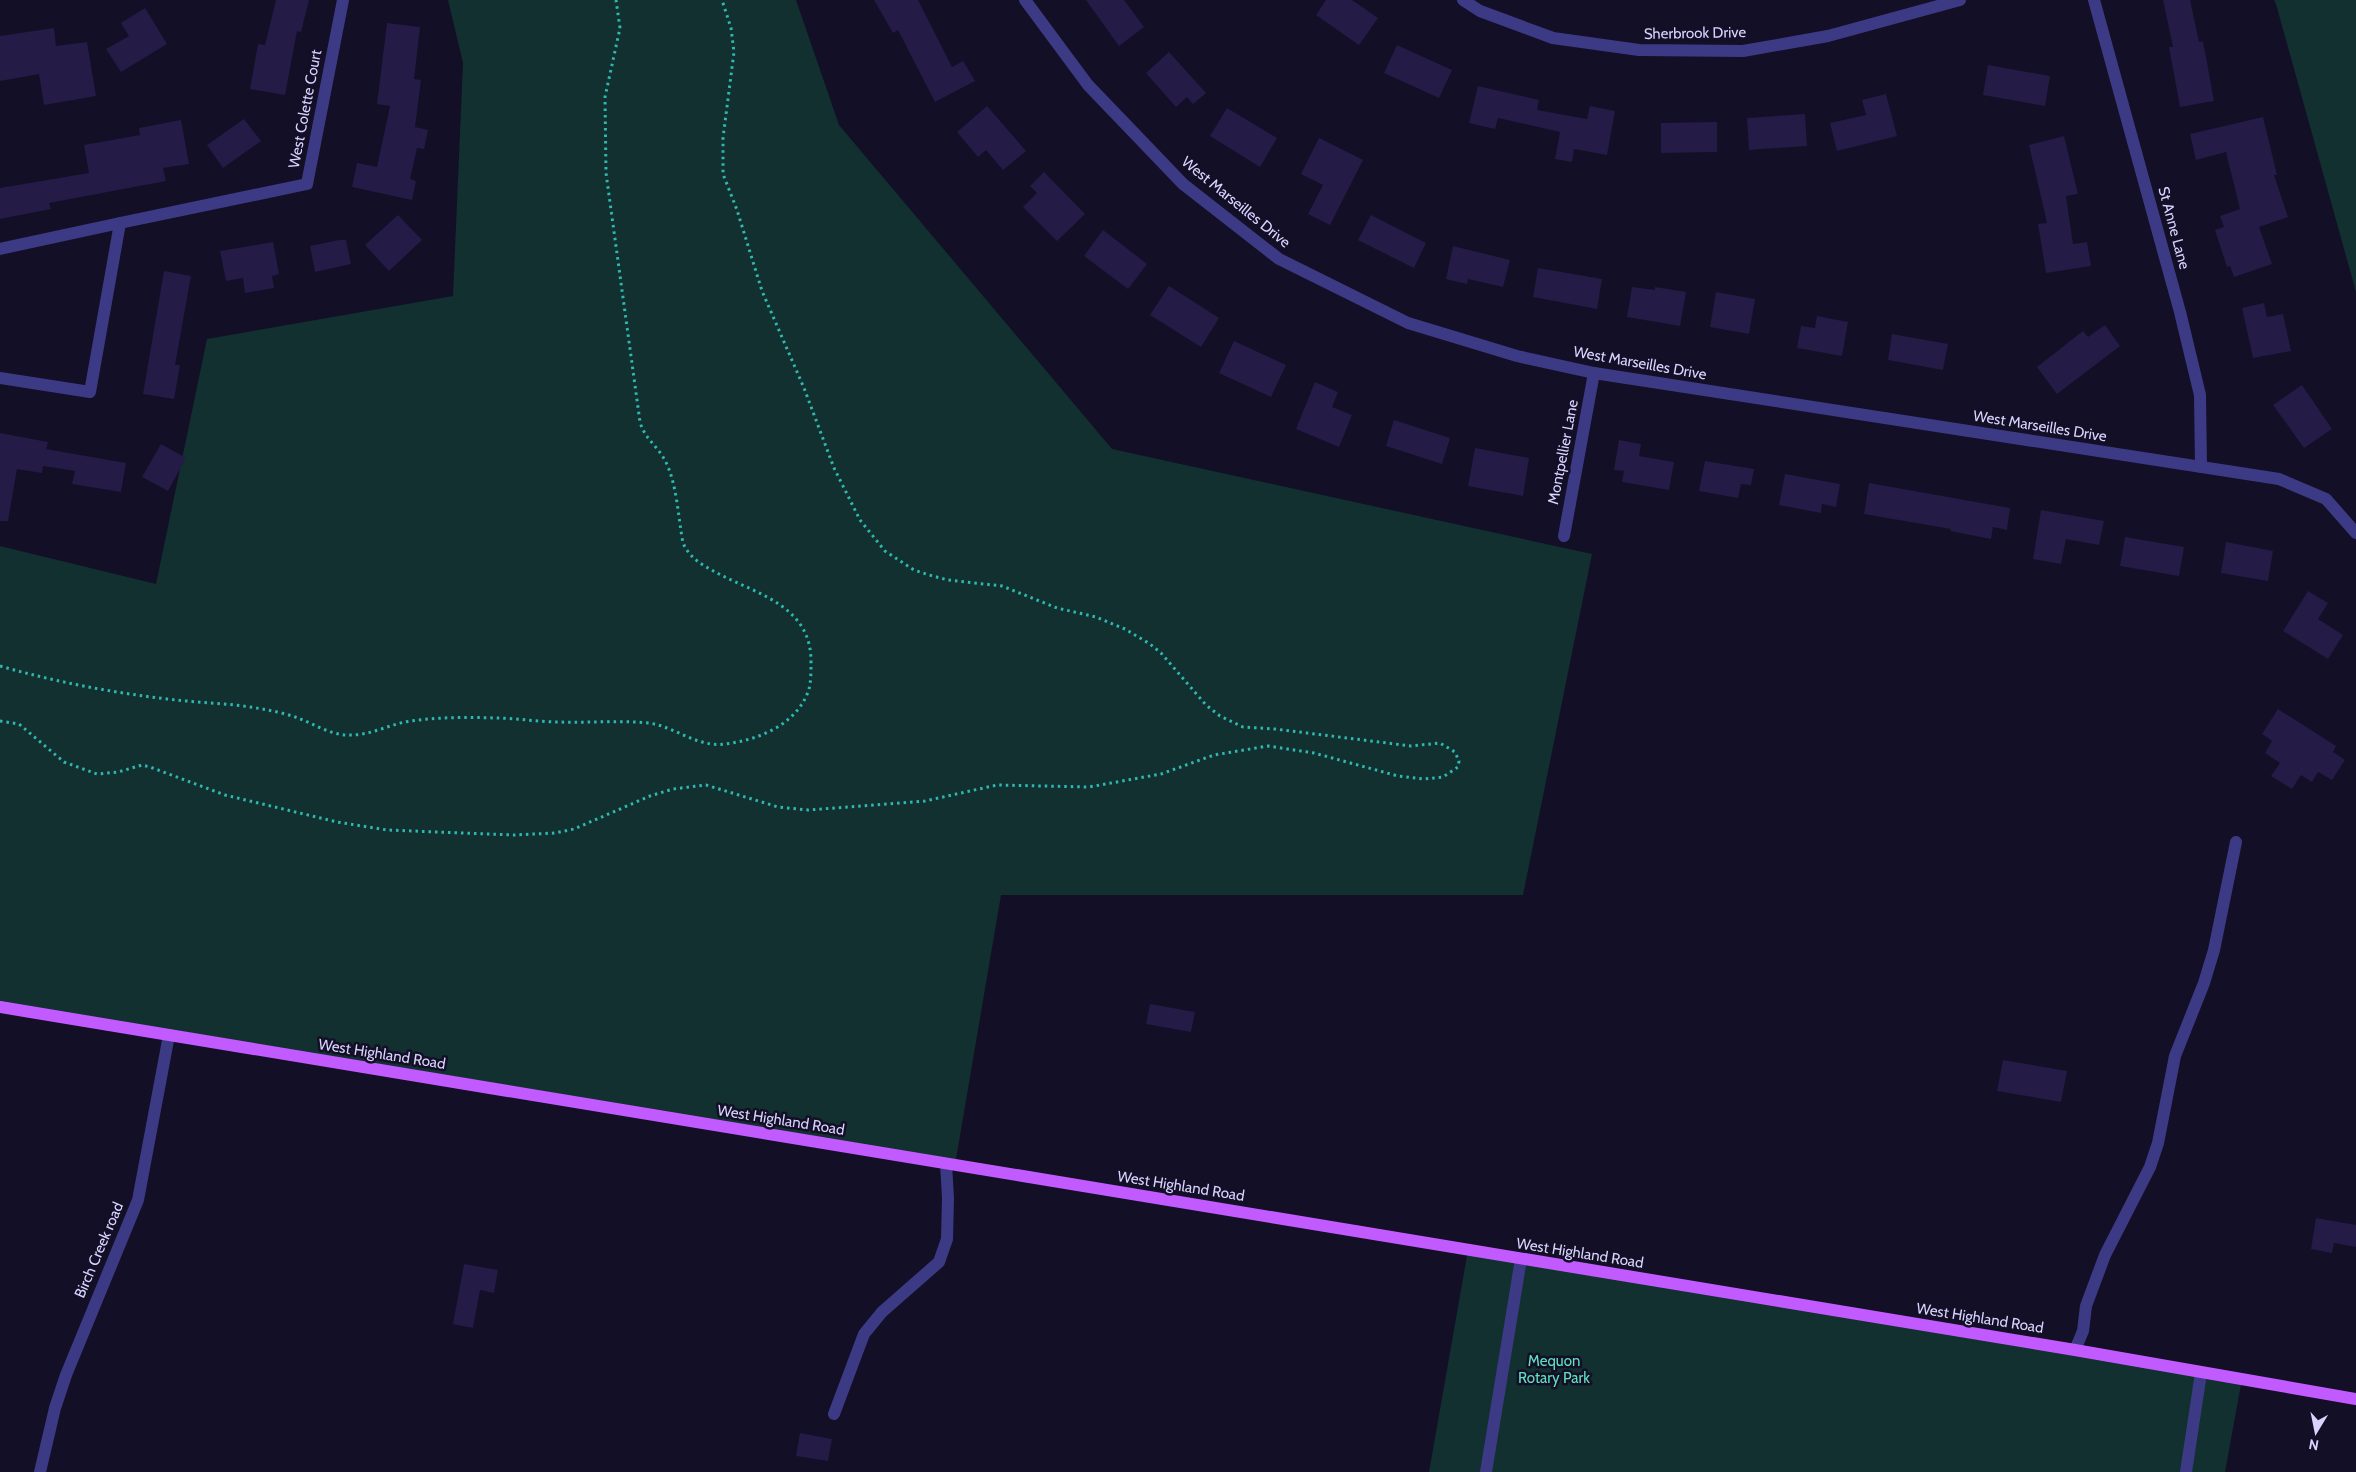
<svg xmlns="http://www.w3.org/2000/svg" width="2356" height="1472" viewBox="0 0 2356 1472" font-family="Cabin,sans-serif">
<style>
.green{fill:#12302f}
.building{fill:#241b47}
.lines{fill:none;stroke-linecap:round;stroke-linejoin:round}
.path{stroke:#2fb8b0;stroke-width:3;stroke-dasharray:2.5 4;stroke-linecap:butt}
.minor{stroke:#3d3a85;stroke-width:12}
.major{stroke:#c25bff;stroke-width:12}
.labels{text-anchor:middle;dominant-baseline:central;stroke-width:5;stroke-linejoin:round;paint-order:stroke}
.street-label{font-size:15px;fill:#d9d4ff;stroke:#130f26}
.park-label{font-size:15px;fill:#5fe0c0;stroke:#130f26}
</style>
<rect width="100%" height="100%" fill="#130f26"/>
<g class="green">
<path d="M448,0H796L839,125L1112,449L1592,554L1523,895H1001L955,1165L0,1007V546L156,584L207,339L453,296L463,63Z"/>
<path d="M2274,0H2356V292L2276,4Z"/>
<path d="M1468,1250L2242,1379L2225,1472H1429Z"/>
</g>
<g class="building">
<path d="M276,0H309L301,32L297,31L285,95L250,89L258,44L265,45Z"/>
<path d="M874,0H918L952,67L963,61L975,81L935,102L898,30L893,33Z"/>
<path d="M1086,0H1124L1144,27L1119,46Z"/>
<path d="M1326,0H1352L1378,18L1359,45L1316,15Z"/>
<path d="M2163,0H2190L2199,42L2203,41L2214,101L2180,107L2169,47H2173Z"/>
<path d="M145,8L167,44L121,72L106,49L129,36L121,23Z"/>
<path d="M387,23L420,27L414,79L421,80L415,127L428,130L424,149L417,148L410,179L416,181L412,200L352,187L357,163L377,167L390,106L377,104Z"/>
<path d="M54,28L56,46L87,42L96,96L44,105L39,74L0,81V36Z"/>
<path d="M1397,45L1452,70L1439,98L1384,73Z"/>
<path d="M1169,52L1206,93L1193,104L1187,97L1176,107L1146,73Z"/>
<path d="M1988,65L2050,76L2045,106L1983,95Z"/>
<path d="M1478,86L1539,100L1537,110L1587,119L1590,106L1615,111L1607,155L1574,149L1572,162L1555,159L1560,132L1498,118L1495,129L1469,123Z"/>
<path d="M1886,94L1897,136L1837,151L1830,123L1866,115L1862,100Z"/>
<path d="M987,106L1026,151L1003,170L986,150L978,157L957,132Z"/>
<path d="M1227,108L1277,138L1260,167L1210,136Z"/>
<path d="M1805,114L1807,146L1749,150L1747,118Z"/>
<path d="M2263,117L2277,175H2274L2288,217L2259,227L2272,264L2234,277L2230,266L2227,267L2215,230L2224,227L2220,216L2240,209L2226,152L2196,160L2190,134Z"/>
<path d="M244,119L261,141L223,168L207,145Z"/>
<path d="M181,120L189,164L163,168L166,181L49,203L51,209L0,219V188L89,173L84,145L140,135L139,128Z"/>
<path d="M1717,122V152L1661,153V123Z"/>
<path d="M2064,136L2078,194L2066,196L2073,244L2087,242L2091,266L2046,273L2038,224L2047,223L2029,145Z"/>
<path d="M1319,138L1363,160L1330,225L1308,214L1323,185L1301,174Z"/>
<path d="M1044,172L1085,214L1057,241L1023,207L1037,193L1030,186Z"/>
<path d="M398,215L422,240L389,271L365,245Z"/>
<path d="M1371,215L1426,243L1414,268L1358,240Z"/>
<path d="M1103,230L1147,264L1128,289L1084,256Z"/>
<path d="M339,240H346L351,264L315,272L310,246Z"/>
<path d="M273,242L279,274L272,276L274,288L245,293L243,278L226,281L220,251Z"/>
<path d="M1453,246L1510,260L1503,287L1468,279L1467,284L1446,279Z"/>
<path d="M1538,268L1602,279L1597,309L1533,297Z"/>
<path d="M164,271L191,276L175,365H180L174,399L143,394Z"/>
<path d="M1169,286L1219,318L1201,347L1150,315Z"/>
<path d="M1632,287L1655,290V287L1686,292L1680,326L1627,317Z"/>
<path d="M1716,292L1755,299L1749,334L1710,327Z"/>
<path d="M2264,303L2267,317L2283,314L2291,351L2253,358L2242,308Z"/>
<path d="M1817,316L1848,322L1842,356L1797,348L1801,326L1815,328Z"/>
<path d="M2105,325L2120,346L2057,394L2037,367L2083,331L2088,337Z"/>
<path d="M1892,334L1948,344L1943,370L1888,360Z"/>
<path d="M1234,341L1286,365L1271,397L1219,373Z"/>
<path d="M1315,382L1338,392L1332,407L1352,415L1339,447L1296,429Z"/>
<path d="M2302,385L2332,429L2304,448L2273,405Z"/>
<path d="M1394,420L1450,438L1442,464L1386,446Z"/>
<path d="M0,433L48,442L46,449L126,463L121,492L72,484L75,471L43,466L42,473L17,469L8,521H0Z"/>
<path d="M1619,440L1641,444L1639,456L1674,462L1669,490L1622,482L1624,471L1614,470Z"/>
<path d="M161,444L186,458L168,491L142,477Z"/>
<path d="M1475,448L1529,458L1523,496L1468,486Z"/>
<path d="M1705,461L1754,469L1751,485L1741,484L1738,498L1699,491Z"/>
<path d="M1785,474L1840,484L1836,507L1822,504L1821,513L1779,505Z"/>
<path d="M1869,483L2010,508L2007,530L1993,527L1991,539L1950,531L1951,529L1864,514Z"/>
<path d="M2041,510L2104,521L2099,545L2066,539L2061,564L2033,559Z"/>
<path d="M2125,537L2184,547L2179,576L2120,566Z"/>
<path d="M2226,542L2273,551L2268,581L2221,573Z"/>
<path d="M2308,591L2328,603L2318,619L2343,635L2328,659L2283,631Z"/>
<path d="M2278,709L2336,746L2333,752L2345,760L2332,780L2318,772L2312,782L2301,775L2292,789L2271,776L2280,763L2265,753L2272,741L2262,734Z"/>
<path d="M1150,1004L1195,1012L1191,1032L1146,1024Z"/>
<path d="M2003,1060L2067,1071L2061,1102L1997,1091Z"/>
<path d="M2316,1218L2356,1225V1247L2334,1243L2332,1253L2311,1249Z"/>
<path d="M464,1264L498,1270L494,1293L480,1290L473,1328L453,1324Z"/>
<path d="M800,1433L832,1439L828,1461L796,1456Z"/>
</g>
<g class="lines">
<g class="path">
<path d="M0,666C56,682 109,692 167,699C199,703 231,703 262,709C274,711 287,714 298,718C314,724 331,735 348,735C368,736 386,726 405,722C434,717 465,717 495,718C516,718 538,722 559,722C589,723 619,720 649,723C676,727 698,748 725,744C759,740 798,724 809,689C811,681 811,671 811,663C812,607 760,595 719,574C704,566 690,559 683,543C678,518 677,479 663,457C655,444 644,437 640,422L606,173L605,97L620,28L616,0"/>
<path d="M0,721L19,724L64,762L97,774L118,772L142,765L150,767L225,795L337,822L387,830L514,835L555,833L574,829L650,796L673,789L706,785L778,807L808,810L925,801L997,785L1089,787L1161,774L1214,755L1268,746L1314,753L1398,776L1424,779L1443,777L1458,767L1459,761L1455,752L1440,743L1411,746L1275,729L1243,727L1220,716L1206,705L1161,653L1150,644L1125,629L1096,617L1057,608L1002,586L948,580L929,575L914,570L885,551L860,520L834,468L804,388L762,291L737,210L723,174V138L734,52L731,28L722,0"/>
</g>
<g class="minor">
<path d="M1025,0L1088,85L1183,184L1279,259L1408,323L1517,356L1594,373L2279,479L2326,499L2356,533"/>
<path d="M1463,0L1480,11L1553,38L1639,50L1743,51L1828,36L1960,0"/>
<path d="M2094,0L2180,312L2200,395L2201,467"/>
<path d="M120,223L307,184L343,0"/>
<path d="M0,249L120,223L90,392L0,378"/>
<path d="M1564,536L1594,373"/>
<path d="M2075,1350L2083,1331L2086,1306L2105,1255L2150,1167L2158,1143L2175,1056L2204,983L2214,950L2236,842"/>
<path d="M834,1414L864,1334L882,1312L939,1262L947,1239L948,1198L946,1164"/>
<path d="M40,1472L55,1408L66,1375L138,1200L169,1035"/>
<path d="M1486,1472L1521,1259"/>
<path d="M2186,1472L2201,1373"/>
</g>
<path class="major" d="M0,1007L2075,1350L2356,1399"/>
</g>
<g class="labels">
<g class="street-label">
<text transform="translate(1695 33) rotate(-1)">Sherbrook Drive</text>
<text transform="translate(305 109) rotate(-79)">West Colette Court</text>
<text transform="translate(1236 202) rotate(39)">West Marseilles Drive</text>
<text transform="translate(2174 228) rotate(75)">St Anne Lane</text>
<text transform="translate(1640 363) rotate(10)">West Marseilles Drive</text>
<text transform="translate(2040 426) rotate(9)">West Marseilles Drive</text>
<text transform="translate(1563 452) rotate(-79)">Montpellier Lane</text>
<text transform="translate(382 1054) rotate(9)">West Highland Road</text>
<text transform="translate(781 1120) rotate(9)">West Highland Road</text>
<text transform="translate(1181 1186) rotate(9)">West Highland Road</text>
<text transform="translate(99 1250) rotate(-67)">Birch Creek road</text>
<text transform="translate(1580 1253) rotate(9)">West Highland Road</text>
<text transform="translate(1980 1318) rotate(9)">West Highland Road</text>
</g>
<g class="park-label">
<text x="1554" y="1361">Mequon<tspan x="1554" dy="17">Rotary Park</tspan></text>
</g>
</g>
<g transform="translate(2316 1432) rotate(190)" stroke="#130f26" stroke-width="4" paint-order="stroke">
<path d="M0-4L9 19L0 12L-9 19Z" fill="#d9d4ff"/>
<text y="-8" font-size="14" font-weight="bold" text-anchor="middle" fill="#d9d4ff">N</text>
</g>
</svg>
